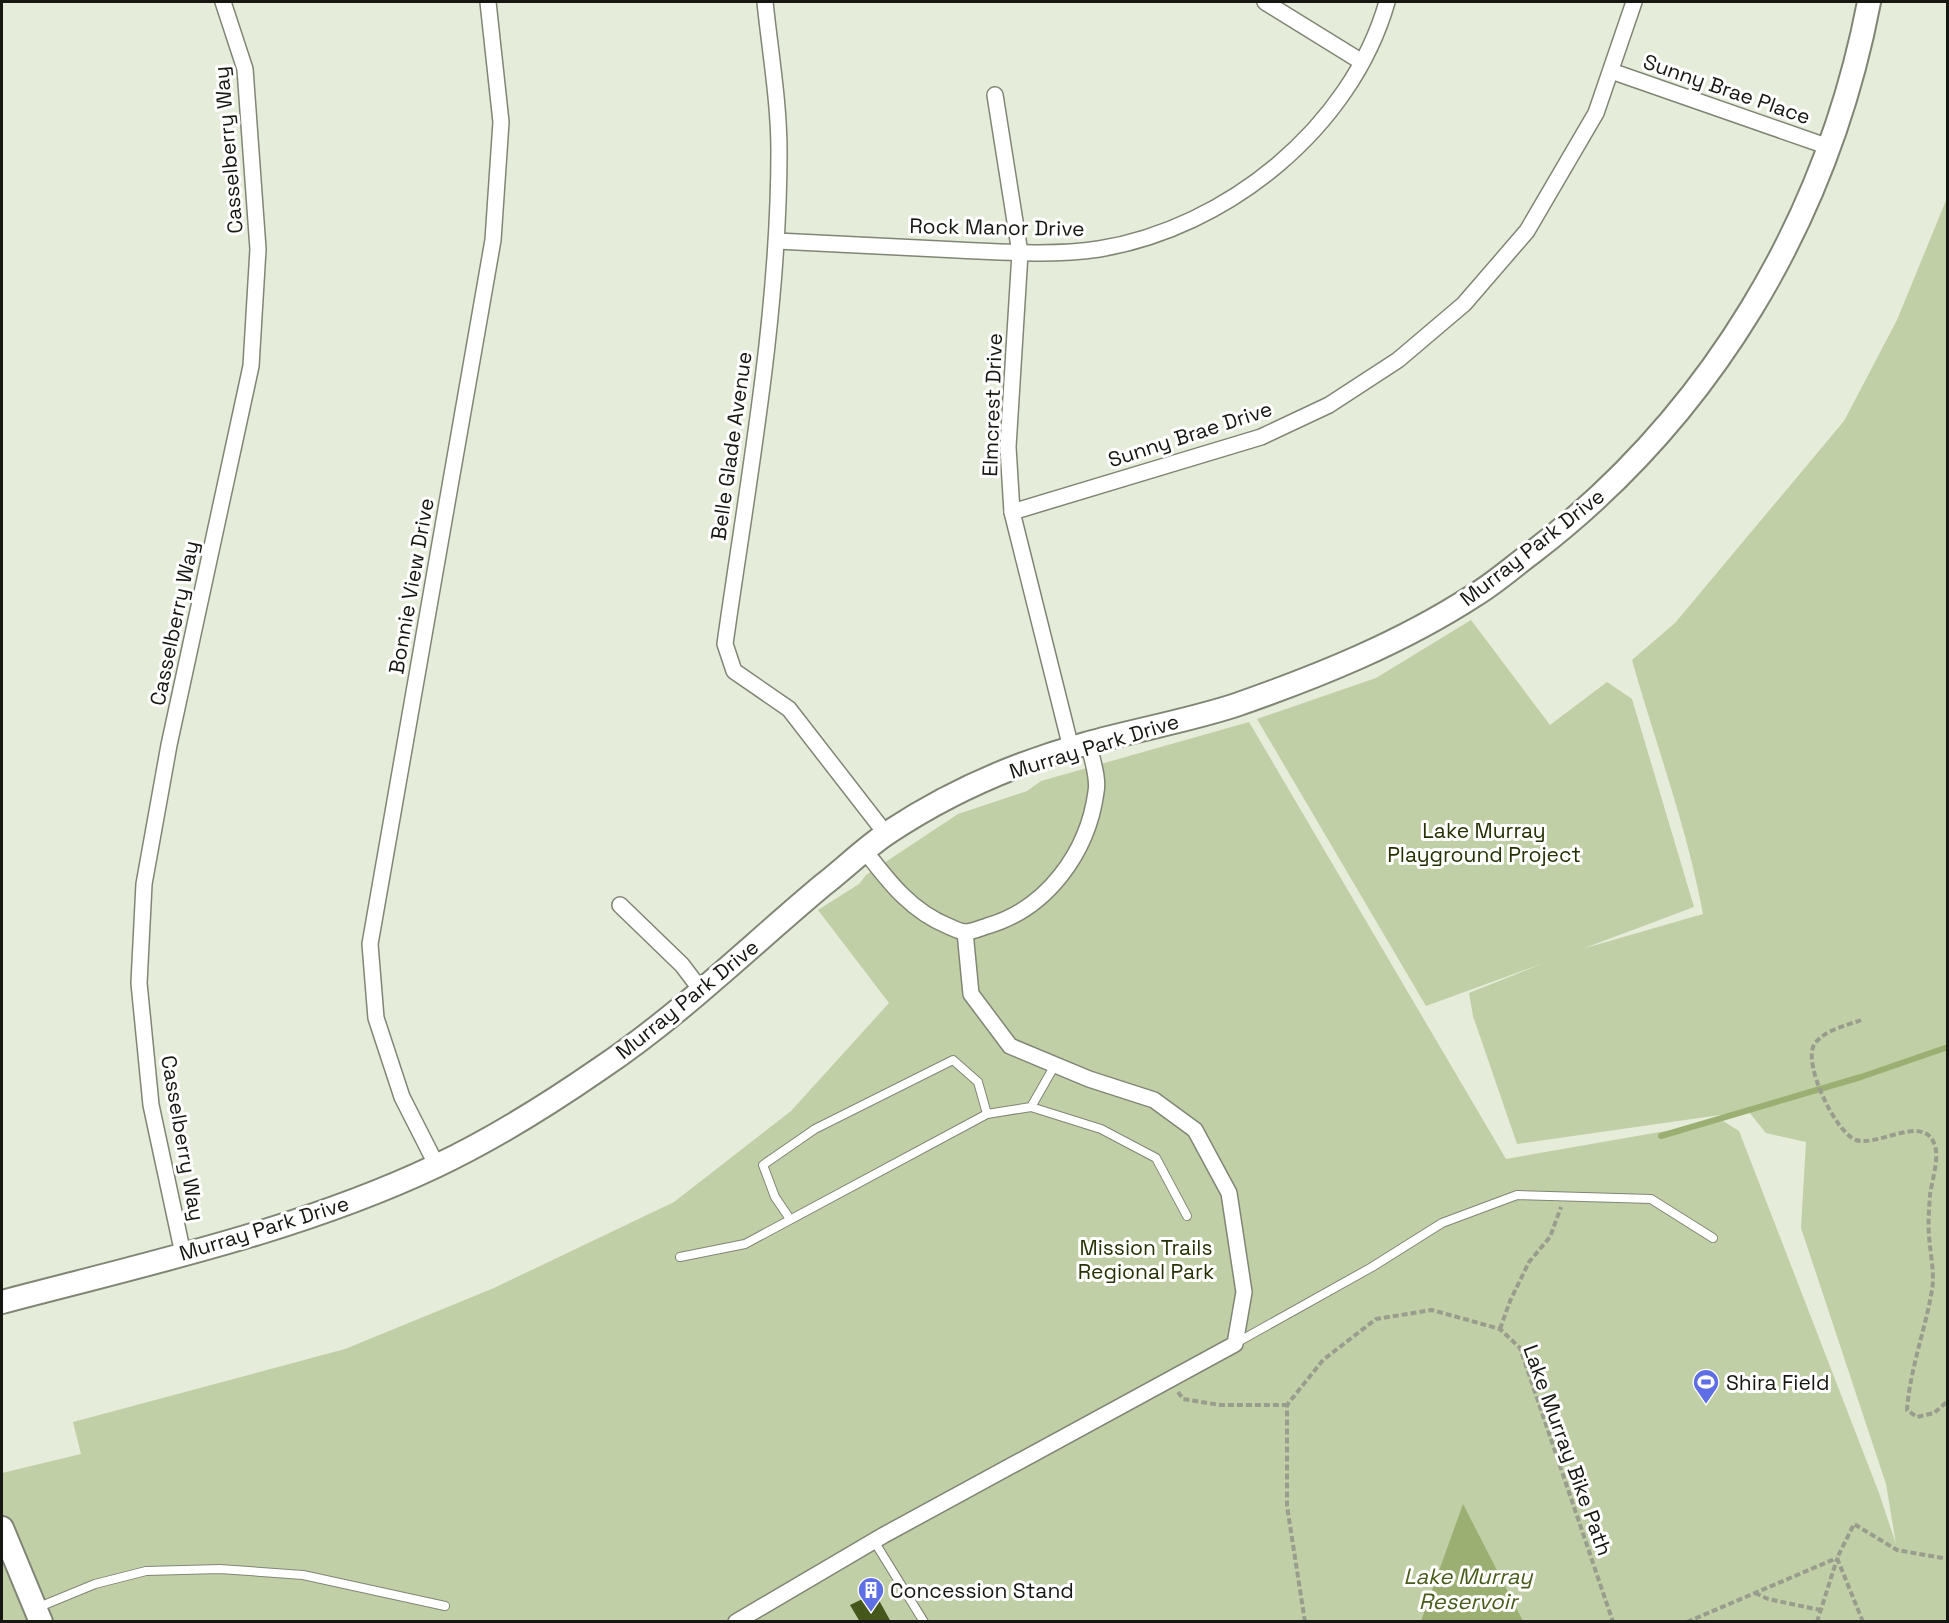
<svg xmlns="http://www.w3.org/2000/svg" width="1949" height="1623" viewBox="0 0 1949 1623" font-family="'Space Grotesk',sans-serif">
<style>
.green{fill:#c0cfa5}
.water{fill:#9baf72}
.lines{fill:none;stroke-linecap:round;stroke-linejoin:round}
.stream{stroke:#9baf72;stroke-width:6}
.building{fill:#46571b}
.lane-casing{stroke:#808675;stroke-width:10}
.street-casing{stroke:#808675;stroke-width:18}
.secondary-casing{stroke:#808675;stroke-width:26}
.path{stroke:#989d8e;stroke-width:4;stroke-dasharray:6 3;stroke-linecap:butt}
.lane{stroke:#fff;stroke-width:8}
.street{stroke:#fff;stroke-width:15}
.secondary{stroke:#fff;stroke-width:22}
.labels{text-anchor:middle;dominant-baseline:central;stroke-width:6;stroke-linejoin:round;paint-order:stroke}
.street-label{font-size:21px;fill:#151710;stroke:#fff}
.park-label{font-size:21px;fill:#253102;stroke:#fff}
.poi-label{font-size:21px;fill:#151710;stroke:#fff;text-anchor:start}
.water-label{font-size:22px;font-style:italic;fill:#485b19;stroke:#fff}
</style>
<rect width="100%" height="100%" fill="#e5ecd9"/>
<path class="green" d="M1947,198V1621H2V1473L81,1454L73,1422L345,1349L494,1288L674,1202L791,1111L889,1003L818,910L859,884L866,875L958,814L1027,791L1041,781L1249,722L1506,1159L1723,1121L1739,1131L1879,1493L1896,1544L1886,1484L1801,1228L1806,1142L1766,1133L1748,1111L1517,1144L1473,1016L1469,993L1544,963L1426,1006L1257,719L1376,678L1471,620L1550,725L1607,682L1632,699L1694,907L1582,949L1703,914C1687,827 1656,745 1632,660L1675,623L1844,421L1897,320Z"/>
<path class="water" d="M1463,1504L1523,1621H1421Z"/>
<g class="lines">
<path class="stream" d="M1661,1136L1861,1077L1948,1047"/>
</g>
<path class="building" d="M875,1593L891,1622H860L850,1605Z"/>
<g class="lines">
<g class="lane-casing">
<g id="lane">
<path d="M1031,1107L1101,1129L1156,1158L1187,1216"/>
<path d="M790,1219L775,1197L763,1165L815,1129L953,1060L978,1082L987,1114"/>
<path d="M680,1257L745,1244L987,1114L1031,1107L1055,1065"/>
<path d="M1236,1343L1372,1267L1442,1223L1517,1195L1651,1199L1713,1238"/>
<path d="M874,1541L924,1622"/>
<path d="M39,1607L95,1584L146,1571L220,1569L303,1575L445,1606"/>
</g>
</g>
<g class="street-casing">
<g id="street">
<path d="M765,2C770,51 779,102 779,151C779,316 748,480 725,644L734,671L789,709L886,834"/>
<path d="M1265,2L1362,62"/>
<path d="M1611,71L1829,147"/>
<path d="M995,95L1020,253L1008,447L1012,512L1071,748"/>
<path d="M777,241C837,244 898,247 958,250C1004,252 1053,256 1099,249C1227,228 1351,128 1387,2"/>
<path d="M1012,512L1261,437L1329,405L1398,360L1464,304L1527,231L1596,113L1634,2"/>
<path d="M865,851C889,882 911,911 948,926C953,928 960,932 965,932C972,932 981,928 987,926C1047,909 1088,852 1096,792C1099,777 1091,758 1089,743"/>
<path d="M620,905L682,965L701,990"/>
<path d="M437,1166L402,1097L376,1018L370,944L493,240L501,122L488,2"/>
<path d="M183,1254L151,1105L139,983L144,884L169,745L251,366L258,249L245,69L223,2"/>
<path d="M736,1622L884,1535L1235,1344L1244,1292L1229,1193L1195,1130L1154,1100L1089,1079L1010,1046L971,994L965,932"/>
</g>
</g>
<g class="secondary-casing">
<g id="secondary">
<path d="M2,1302C146,1264 301,1230 436,1166C493,1139 549,1104 601,1068C680,1015 750,946 823,885C845,868 866,847 889,832C948,793 1016,763 1085,744C1135,730 1187,721 1236,705C1319,676 1401,643 1475,595C1495,583 1514,566 1533,552C1710,416 1827,221 1869,2"/>
<path d="M2,1528L41,1622"/>
</g>
</g>
<g class="path">
<path d="M1861,1020C1846,1026 1823,1030 1814,1045C1803,1064 1835,1132 1856,1140C1877,1147 1920,1116 1933,1141C1941,1155 1932,1179 1930,1195C1929,1208 1928,1222 1929,1236C1930,1253 1935,1272 1932,1290C1925,1331 1910,1369 1907,1410L1917,1417L1934,1413L1948,1401"/>
<path d="M1500,1329L1510,1301L1529,1262L1550,1237L1561,1207"/>
<path d="M1178,1392L1183,1399L1220,1405H1287"/>
<path d="M1755,1593L1768,1599L1820,1610"/>
<path d="M1305,1622L1287,1506V1405L1323,1360L1376,1319L1432,1310L1500,1329L1520,1348L1613,1622"/>
<path d="M1687,1622L1837,1558"/>
<path d="M1817,1622L1837,1559"/>
<path d="M1863,1622L1837,1558L1854,1524L1897,1550L1948,1559"/>
</g>
<use href="#lane" class="lane"/>
<use href="#street" class="street"/>
<use href="#secondary" class="secondary"/>
</g>
<defs>
<g id="stadium-pin" transform="scale(1.35)"><path d="M0 17L-7.5 6A9.5 9.5 0 1 1 7.5 6Z" fill="#5e6ee5" stroke="#fff"/><path d="M0-5a6.5 5 0 1 0 0 10a6.5 5 0 1 0 0-10ZM-3.5-1.8h7v3.6h-7Z" fill="#fff"/></g>
<g id="building-pin" transform="scale(1.35)"><path d="M0 17L-7.5 6A9.5 9.5 0 1 1 7.5 6Z" fill="#5e6ee5" stroke="#fff"/><path d="M-4-6H4V6H1V3H-1V6H-4ZM-2.5-4.3h1.7v1.8h-1.7ZM.8-4.3h1.7v1.8H.8ZM-2.5-1h1.7V.8h-1.7ZM.8-1h1.7V.8H.8Z" fill="#fff"/></g>
</defs>
<g fill-rule="evenodd">
<use href="#stadium-pin" x="1706" y="1382"/>
<use href="#building-pin" x="871" y="1590"/>
</g>
<g class="labels">
<g class="street-label">
<text transform="translate(1727 89) rotate(19)">Sunny Brae Place</text>
<text transform="translate(228 150) rotate(-95)">Casselberry Way</text>
<text transform="translate(997 227) rotate(1)">Rock Manor Drive</text>
<text transform="translate(992 405) rotate(-88)">Elmcrest Drive</text>
<text transform="translate(1190 434) rotate(-18)">Sunny Brae Drive</text>
<text transform="translate(731 446) rotate(-82)">Belle Glade Avenue</text>
<text transform="translate(1532 547) rotate(-38)">Murray Park Drive</text>
<text transform="translate(411 586) rotate(-80)">Bonnie View Drive</text>
<text transform="translate(174 623) rotate(-78)">Casselberry Way</text>
<text transform="translate(1094 746) rotate(-17)">Murray Park Drive</text>
<text transform="translate(687 999) rotate(-39)">Murray Park Drive</text>
<text transform="translate(183 1138) rotate(80)">Casselberry Way</text>
<text transform="translate(264 1228) rotate(-17)">Murray Park Drive</text>
<text transform="translate(1568 1450) rotate(70)">Lake Murray Bike Path</text>
</g>
<g class="park-label">
<text x="1484" y="830">Lake Murray<tspan x="1484" dy="24">Playground Project</tspan></text>
<text x="1146" y="1247">Mission Trails<tspan x="1146" dy="24">Regional Park</tspan></text>
</g>
<g class="poi-label">
<text x="1726" y="1382">Shira Field</text>
<text x="890" y="1590">Concession Stand</text>
</g>
<g class="water-label">
<text x="1468" y="1576">Lake Murray<tspan x="1468" dy="25">Reservoir</tspan></text>
</g>
</g>
<rect width="1949" height="1623" fill="none" stroke="#151710" stroke-width="6"/>
</svg>
